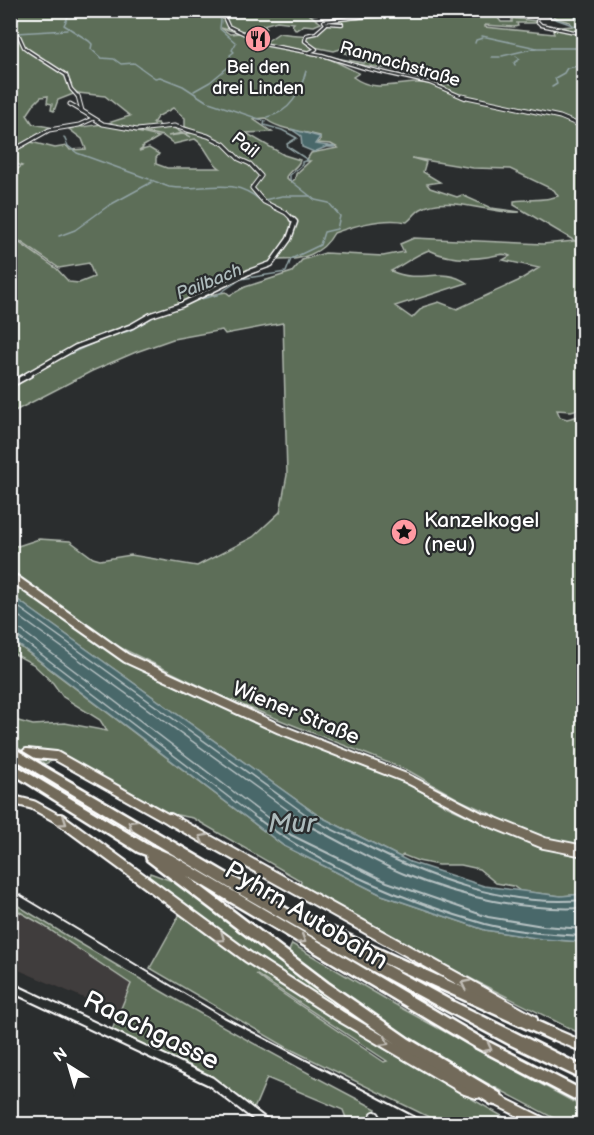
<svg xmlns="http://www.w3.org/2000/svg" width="594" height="1135" viewBox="0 0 594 1135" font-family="'Balsamiq Sans',sans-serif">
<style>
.built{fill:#403c3c}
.green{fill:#5d6e58;stroke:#aeb6ac;stroke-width:1.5;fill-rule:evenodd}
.water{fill:#49676a;stroke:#92a4a6;stroke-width:1.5}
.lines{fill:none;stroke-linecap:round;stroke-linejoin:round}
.shore-far1{stroke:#b6c2c3;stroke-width:1.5}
.shore{stroke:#b6c2c3;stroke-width:2}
.stream{stroke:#92a4a6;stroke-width:1.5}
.minor-far4-casing{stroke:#fff;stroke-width:4.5}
.minor-far3-casing{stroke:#fff;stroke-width:5}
.minor-far2-casing{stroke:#fff;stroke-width:7}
.minor-far1-casing{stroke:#fff;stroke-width:8}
.minor-casing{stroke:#fff;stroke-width:12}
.major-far1-casing{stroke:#fff;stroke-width:12}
.major-casing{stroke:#fff;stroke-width:14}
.highway-casing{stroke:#fff;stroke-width:5}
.minor-far4{stroke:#2a2d2e;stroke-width:2}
.minor-far3{stroke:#2a2d2e;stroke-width:3}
.minor-far2{stroke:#2a2d2e;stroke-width:4}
.minor-far1{stroke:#2a2d2e;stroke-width:4.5}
.minor{stroke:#2a2d2e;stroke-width:8}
.major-far1{stroke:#726b5a;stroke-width:8}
.major{stroke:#726b5a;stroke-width:10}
.highway{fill:#726b5a;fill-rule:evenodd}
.rail{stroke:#fff;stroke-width:2}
.highway-bridge-casing{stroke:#fff;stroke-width:14;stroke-linecap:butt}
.highway-bridge{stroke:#726b5a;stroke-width:9}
.oneway{stroke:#c0bcb5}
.labels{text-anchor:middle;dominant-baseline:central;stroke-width:4.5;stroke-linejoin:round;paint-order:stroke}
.far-street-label{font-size:18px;fill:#fff;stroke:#2a2d2e}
.far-poi-label{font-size:18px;fill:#fff;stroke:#2a2d2e}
.far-water-label{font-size:18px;font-style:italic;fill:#adbbbc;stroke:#2a2d2e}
.poi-label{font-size:21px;fill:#fff;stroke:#2a2d2e;text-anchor:start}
.street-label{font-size:21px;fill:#fff;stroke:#2a2d2e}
.near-street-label{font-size:26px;fill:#fff;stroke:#2a2d2e}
.near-water-label{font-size:27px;font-style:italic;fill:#adbbbc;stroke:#2a2d2e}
</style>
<rect width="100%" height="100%" fill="#2a2d2e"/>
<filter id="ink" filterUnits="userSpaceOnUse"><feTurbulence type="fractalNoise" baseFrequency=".0167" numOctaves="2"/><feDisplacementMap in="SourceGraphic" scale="12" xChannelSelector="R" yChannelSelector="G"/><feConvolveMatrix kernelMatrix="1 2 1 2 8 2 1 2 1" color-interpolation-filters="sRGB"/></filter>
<g filter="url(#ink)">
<path class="built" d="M11,907L41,924L132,984L119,1013L14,968L11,973Z"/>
<g class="green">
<path d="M21,10L327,11L328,13L310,15L321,23L314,26L304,25L296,30L292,25L294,23L277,21L263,25L267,28L236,32L221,28L230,34L240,33L263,44L279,33C295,35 318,40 327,23L325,21L389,17L430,11H474L475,14L496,15L501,22H512V18L536,21L538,23H517L518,26L514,27L485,25V27L554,34L552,28L572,26L570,22L558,19L550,14H583V408L571,411L557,410L560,417L567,419L583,415V854L499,820L496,816L460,800L409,771L227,699L119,647L11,571V545L18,546L39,539L70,541L93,558L100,560L131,555L197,566L253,537L280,512L287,475L283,323L225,334L222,330L173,339L136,352L92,371L11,413V237L57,269L69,282L79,283L94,277L89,263L59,268L11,235V173L22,166L11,162V159L10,16ZM314,47L334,51L344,48L351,49L345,53L366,61L364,63L330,57L347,63L419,73L424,77L435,76L458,84C444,87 431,82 416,83C393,84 373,92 353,77L359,73L326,57L307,53L315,49ZM67,75L72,89L78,93L105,96L130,116L105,124L163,136L174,144L195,139C208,147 208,160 220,168H167L156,164V158L159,154L149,148L139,151L143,148L142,147L159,137L102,124L83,127L79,126L69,129L82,139L86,149L70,150L67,146L55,148L31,142L13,152L55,128L33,124L27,115L35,103L41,97L48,96L47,103L52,104L51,110L54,111L58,100L76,93L71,89ZM173,108L185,118V127L199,133H185L191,137L183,134L168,136L182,133L171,126H160L158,123H153L157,117ZM266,118C271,128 306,132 320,136V141L316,143L331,144L338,148L311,153L306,161H310L296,174L295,179L291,182L286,177C289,170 298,168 300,160L284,155L246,133L272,132L253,119ZM412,158L473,168L510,169L554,190L558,196C542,202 530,198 514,201V205L575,241L543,244L414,238L400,244L404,252L383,256L325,253L302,260L292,272L245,287L230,295L226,292L193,298L275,261L277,256L278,260C301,260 322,255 334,233C356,225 384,217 407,222C412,218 416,212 421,209C448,194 491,215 520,212L491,208L462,195L457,197L430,188L427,184L440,182L423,172L426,162ZM429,250C447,259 467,260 487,257C495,256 503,252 510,256L503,260L539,268L518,281L457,309L439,302L423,307L412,318L395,306L467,283C441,265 422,285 391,271C404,264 415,255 429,250Z"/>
<path d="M10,580L103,647L138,667L219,706L263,726L404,781L448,807L483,823L555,850L583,855V894L561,896L520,891L513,886L496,883L479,869L461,865H438L418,861L403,855L400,857L319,816L11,595Z"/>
<path d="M10,639L284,846L382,895L485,930L542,939L583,942V1035L420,953L300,887L301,881L193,818L172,814L165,821L54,760L45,764L11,744V719L33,725L65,723L107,731L100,720L63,697L53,683L33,664L11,652Z"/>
<path d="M150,873L183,885L373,1027L371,1031L234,943L148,879Z"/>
<path d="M10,901C130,975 251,1044 376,1109L368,1123L346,1118L343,1110L267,1078L254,1109L220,1083L194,1068L112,1030L131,984L41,924L11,907Z"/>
<path d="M181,912L383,1048L516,1124H443L286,1047L150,968ZM256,974L387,1061L384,1062L267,983Z"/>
<path d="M292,944L403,1009L583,1107V1124H565L460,1069L384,1022L288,953Z"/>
</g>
<g class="water">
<path d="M291,129L320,137L315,144L335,147H326L314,152L302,147L301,136Z"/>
<path d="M11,595L319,816L410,862L484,886L561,896L583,894V942L542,939L485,930L382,895L284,846L11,639Z"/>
</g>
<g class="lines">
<g class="shore-far1">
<path d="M10,601L315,821"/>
<path d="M10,610L303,821"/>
<path d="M10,627L21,630L272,821"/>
<path d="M10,635L17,636L260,821"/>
</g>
<g class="shore">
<path d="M258,819C322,867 408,902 485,924C516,932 551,934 584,936"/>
<path d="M270,819L291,835L387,882L488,917L543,926L584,929"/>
<path d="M301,819L313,828C343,843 373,861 404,874C460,897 524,911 584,908"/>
<path d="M313,819C327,828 344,835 359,842C428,878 505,907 584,900"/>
</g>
<g class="stream">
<path d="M57,10L68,17L64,25L89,41L92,44L91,49L101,58L114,59L121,64L134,63L155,78L160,77L183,86L206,101L265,121L264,125L282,130L297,138L287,144L288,147L308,160L302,162V165L290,175V180L315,200L329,203L340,216L337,229L324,232L320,245L291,259L286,272L241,279L217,295L193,301"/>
<path d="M216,10L221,20L220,28"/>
<path d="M542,12L550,17L584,29"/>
<path d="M574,16L584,24"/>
<path d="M17,33L67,30"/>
<path d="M482,36L537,48H584"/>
<path d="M475,43L476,40L483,38"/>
<path d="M502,56L536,48"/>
<path d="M492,57H500"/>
<path d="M515,65L514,63L520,59L516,56"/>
<path d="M552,87L557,84L555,78L564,73L567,68L584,65"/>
<path d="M194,91L210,82L233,63L230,55L234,52L232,50L236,43L220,29"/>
<path d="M267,117C291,112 300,93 306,71"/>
<path d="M64,137L68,146L77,153L149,179"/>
<path d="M151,180C157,182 163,185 169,187C202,193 231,174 261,201"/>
<path d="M264,200L282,196H310"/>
<path d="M59,236L75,230L108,206L152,182"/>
<path d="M165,312L188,303"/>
<path d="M116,334L129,331L155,316"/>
<path d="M61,358L98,341"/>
<path d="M10,389L55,361"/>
</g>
<g class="minor-far4-casing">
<g id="minor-far4">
<path d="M221,10L228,26L268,45L322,55L364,68L430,83L465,98"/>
<path d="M537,21L541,25L584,34"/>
<path d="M327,23L342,24"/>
<path d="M12,33L19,36L24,47L29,51L66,75L71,89L79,98"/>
<path d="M310,52L316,49L305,41L306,35L316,33L326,24L324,21L418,10"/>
</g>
</g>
<g class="minor-far3-casing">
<g id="minor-far3">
<path d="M78,96L82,111L103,124L137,130L174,126L208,136L224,144L239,159L250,164L261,176L252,188L264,202L286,213L293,220"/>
<path d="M462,96L560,117L584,127"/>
<path d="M70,104L82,111"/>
<path d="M10,152L49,130L79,125L92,119"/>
</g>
</g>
<g class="minor-far2-casing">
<path id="minor-far2" d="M27,375L76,347L132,326L151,315L181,305L249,272L271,264L289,239L295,222L292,219"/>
</g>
<g class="minor-far1-casing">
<path id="minor-far1" d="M10,385L30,374"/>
</g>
<g class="minor-casing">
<g id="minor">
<path d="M10,987L210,1081L266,1124"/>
<path d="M371,1124L375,1116"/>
</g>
</g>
<g class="major-far1-casing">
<g id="major-far1">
<path d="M10,576L126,658L280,729L406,778L489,821"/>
<path d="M27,753L56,756L172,821"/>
<path d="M10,799L33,805L62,821"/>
</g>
</g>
<g class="major-casing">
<g id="major">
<path d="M60,819L248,957L340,1016L465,1089L477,1093"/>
<path d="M170,819L532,1020"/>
<path d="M485,819L544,843L584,851"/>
<path d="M551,1033L584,1047"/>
<path d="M493,1098L545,1124"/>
</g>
</g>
<g class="highway-casing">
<g id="highway">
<path d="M10,762L146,844L172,855L483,1039L584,1091V1104L475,1047L187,876L328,983L409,1039L501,1094L502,1099L501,1104L496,1105L491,1104L401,1047L320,991L147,860L146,855L138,852L10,772Z"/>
<path d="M38,763L303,918L307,916L311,918L556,1030L558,1034L556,1038L552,1040L375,959L448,999L584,1067V1080L509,1044L371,970L236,892L34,771L33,768L34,765Z"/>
</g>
</g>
<use href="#minor-far4" class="minor-far4"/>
<use href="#minor-far3" class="minor-far3"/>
<use href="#minor-far2" class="minor-far2"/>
<use href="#minor-far1" class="minor-far1"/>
<use href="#minor" class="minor"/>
<use href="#major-far1" class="major-far1"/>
<use href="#major" class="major"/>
<use href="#highway" class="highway"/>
<path class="rail" d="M10,889L220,1015L429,1124"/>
<g class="highway-bridge-casing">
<path id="highway-bridge" d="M10,751L38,768"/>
</g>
<use href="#highway-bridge" class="highway-bridge"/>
</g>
<defs><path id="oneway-chevron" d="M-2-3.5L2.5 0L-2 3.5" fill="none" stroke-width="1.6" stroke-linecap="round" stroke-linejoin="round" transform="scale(1.5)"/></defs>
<g class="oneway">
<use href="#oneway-chevron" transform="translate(63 822) rotate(34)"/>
<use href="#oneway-chevron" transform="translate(132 824) rotate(-149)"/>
<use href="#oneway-chevron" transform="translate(203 838) rotate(-151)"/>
<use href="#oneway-chevron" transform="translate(221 938) rotate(35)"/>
<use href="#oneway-chevron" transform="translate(302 940) rotate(31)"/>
<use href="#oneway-chevron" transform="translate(465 984) rotate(-153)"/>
<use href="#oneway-chevron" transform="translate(385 1042) rotate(30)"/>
<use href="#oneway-chevron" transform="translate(488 1048) rotate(28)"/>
</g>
</g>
<defs>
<g id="restaurant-disc" transform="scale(1.35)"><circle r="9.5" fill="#ff9aa2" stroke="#2a2d2e"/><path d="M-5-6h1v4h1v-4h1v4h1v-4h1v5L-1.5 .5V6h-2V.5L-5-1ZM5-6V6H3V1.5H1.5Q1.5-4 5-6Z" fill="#111"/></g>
<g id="sight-disc" transform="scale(1.35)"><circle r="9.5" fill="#ff9aa2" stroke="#2a2d2e"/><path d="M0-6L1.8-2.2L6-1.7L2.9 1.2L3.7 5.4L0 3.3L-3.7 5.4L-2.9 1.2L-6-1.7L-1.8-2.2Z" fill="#111"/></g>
</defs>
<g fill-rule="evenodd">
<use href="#restaurant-disc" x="258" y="39"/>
<use href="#sight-disc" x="404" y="532"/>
</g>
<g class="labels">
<g class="far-street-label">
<text transform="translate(400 64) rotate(16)">Rannachstraße</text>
<text transform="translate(245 145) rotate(39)">Pail</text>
</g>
<g class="far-poi-label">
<text x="258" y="67">Bei den<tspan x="258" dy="21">drei Linden</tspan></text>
</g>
<g class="far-water-label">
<text transform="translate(209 282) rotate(-22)">Pailbach</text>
</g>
<g class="poi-label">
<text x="424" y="520">Kanzelkogel<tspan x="424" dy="24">(neu)</tspan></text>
</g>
<g class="street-label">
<text transform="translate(296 713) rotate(22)">Wiener Straße</text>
</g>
<g class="near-street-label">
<text transform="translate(306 916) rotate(31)">Pyhrn Autobahn</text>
<text transform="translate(151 1031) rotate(26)">Raachgasse</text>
</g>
<g class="near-water-label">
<text x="292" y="824">Mur</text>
</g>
</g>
<rect width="594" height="1135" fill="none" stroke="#2a2d2e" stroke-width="36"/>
<rect x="18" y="18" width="558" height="1099" fill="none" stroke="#fff" stroke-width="2" filter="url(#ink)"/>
<g transform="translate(69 1066) rotate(323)" stroke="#2a2d2e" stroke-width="4.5" paint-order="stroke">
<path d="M0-4.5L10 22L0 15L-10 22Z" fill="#ffffff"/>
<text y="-9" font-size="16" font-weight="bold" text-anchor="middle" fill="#ffffff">N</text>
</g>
</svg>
